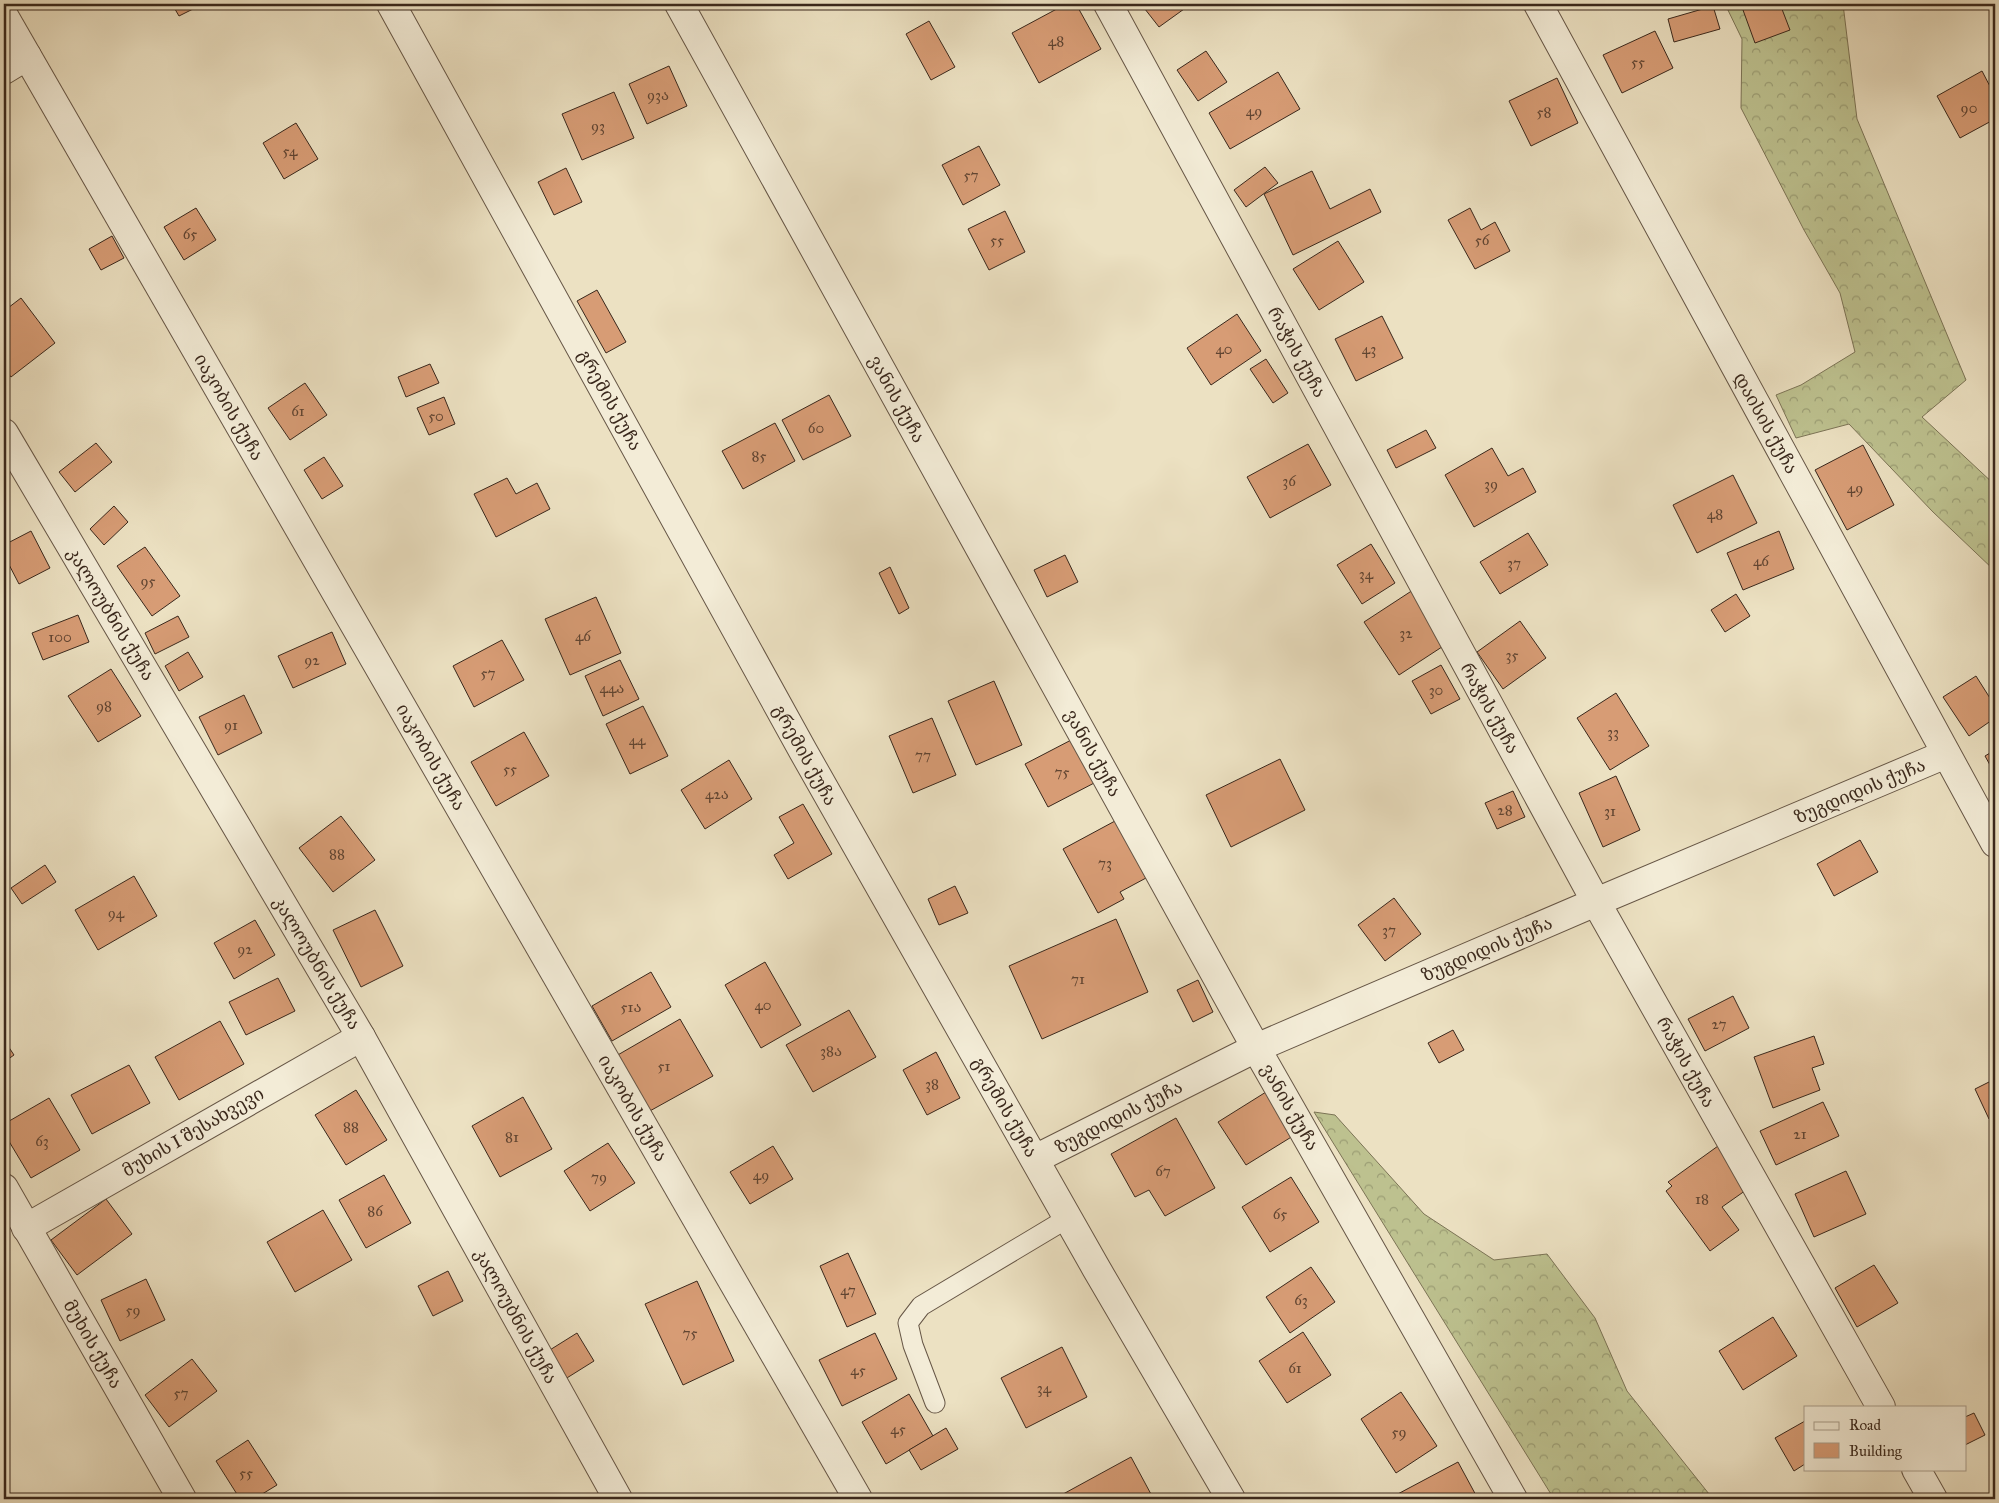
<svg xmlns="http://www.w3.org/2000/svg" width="1999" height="1503" viewBox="0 0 1999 1503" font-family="'IM FELL Great Primer','Noto Serif Georgian',serif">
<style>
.forest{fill:url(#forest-crowns);stroke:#7c7456}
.building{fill:#d79c75;stroke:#3a281c}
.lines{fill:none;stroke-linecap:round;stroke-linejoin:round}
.service-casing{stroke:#665646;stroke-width:21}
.minor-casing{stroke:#665646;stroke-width:30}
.tertiary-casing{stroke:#665646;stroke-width:30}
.service{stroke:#f3ecd7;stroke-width:19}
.minor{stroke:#f3ecd7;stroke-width:28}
.tertiary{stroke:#f3ecd7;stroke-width:28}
.labels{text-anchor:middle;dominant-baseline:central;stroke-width:4;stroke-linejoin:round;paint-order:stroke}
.number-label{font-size:15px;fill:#614532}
.street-label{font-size:18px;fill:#3a281c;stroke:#f3ecd7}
</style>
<defs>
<pattern id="forest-crowns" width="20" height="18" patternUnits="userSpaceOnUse" patternTransform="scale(1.25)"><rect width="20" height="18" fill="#bdc18f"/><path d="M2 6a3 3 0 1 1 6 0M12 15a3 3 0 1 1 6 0" fill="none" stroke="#9b9d74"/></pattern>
</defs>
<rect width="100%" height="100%" fill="#ece1c2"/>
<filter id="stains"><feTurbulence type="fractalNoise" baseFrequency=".004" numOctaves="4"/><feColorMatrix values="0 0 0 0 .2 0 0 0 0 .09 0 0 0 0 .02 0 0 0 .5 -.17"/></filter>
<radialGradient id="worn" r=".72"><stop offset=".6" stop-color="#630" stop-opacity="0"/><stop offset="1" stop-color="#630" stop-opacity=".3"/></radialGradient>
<g class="forest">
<path d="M1725,4H1843L1857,119L1966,380L1922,417L1995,485V571L1933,512L1849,424L1796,438L1776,395L1801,385L1855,352L1840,293L1804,230L1741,108L1742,39Z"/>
<path d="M1314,1112L1335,1115L1424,1214L1494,1260L1547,1254L1595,1318L1627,1391L1713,1499H1554Z"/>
</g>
<g class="building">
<path d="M172,4H203L179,16Z"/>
<path d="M1066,4H1076L1101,49L1039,83L1012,33Z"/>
<path d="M1141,4H1191L1159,27Z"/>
<path d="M1761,4H1780L1790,30L1755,43L1743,10Z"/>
<path d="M1713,6L1720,29L1674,42L1668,19Z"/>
<path d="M929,21L955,67L931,80L906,34Z"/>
<path d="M1655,31L1673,68L1622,93L1603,55Z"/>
<path d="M1206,51L1227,82L1198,101L1177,70Z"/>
<path d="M669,66L687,106L647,124L629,84Z"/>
<path d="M1982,71L1995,96V119L1960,138L1937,96Z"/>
<path d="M1278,72L1300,109L1230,149L1209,113Z"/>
<path d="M1557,78L1578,123L1531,146L1509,101Z"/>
<path d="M614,92L634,138L582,160L562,114Z"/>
<path d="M296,123L318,159L284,179L263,143Z"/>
<path d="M979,146L1000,185L963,205L942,165Z"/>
<path d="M1265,167L1278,183L1246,207L1234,190Z"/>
<path d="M566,168L582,202L554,215L538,182Z"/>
<path d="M1312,171L1330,209L1370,189L1381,212L1293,255L1264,194Z"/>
<path d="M196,208L216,240L184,260L164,227Z"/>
<path d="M1470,208L1481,230L1495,222L1510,251L1475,269L1448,220Z"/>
<path d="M1005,211L1025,252L989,270L968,229Z"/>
<path d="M112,236L124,258L101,270L89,249Z"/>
<path d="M1338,241L1364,282L1319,310L1293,269Z"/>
<path d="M597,290L626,342L606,353L577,301Z"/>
<path d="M21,298L55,343L11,377L4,368V311Z"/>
<path d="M1237,314L1261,351L1211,385L1187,348Z"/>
<path d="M1382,316L1403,358L1356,381L1335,339Z"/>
<path d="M1266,359L1288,393L1273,403L1250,369Z"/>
<path d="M430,364L439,383L406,397L398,377Z"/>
<path d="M305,383L327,415L290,440L268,408Z"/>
<path d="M829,395L851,436L803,460L782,420Z"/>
<path d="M444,397L455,424L429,435L417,408Z"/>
<path d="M775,423L795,461L743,489L722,451Z"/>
<path d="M1426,430L1436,448L1396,468L1387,450Z"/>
<path d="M96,443L112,462L75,492L59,472Z"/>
<path d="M1308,444L1331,485L1270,518L1247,477Z"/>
<path d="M1863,445L1894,505L1847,530L1815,470Z"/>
<path d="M1492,448L1508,476L1523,468L1536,492L1474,527L1445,475Z"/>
<path d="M324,457L343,486L322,499L304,470Z"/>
<path d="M1733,475L1757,523L1697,553L1673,505Z"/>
<path d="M507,478L516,494L537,483L550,509L496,537L474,494Z"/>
<path d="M114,506L128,522L104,545L90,529Z"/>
<path d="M31,531L50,568L19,584L4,555V545Z"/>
<path d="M1779,531L1794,569L1743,590L1727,553Z"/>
<path d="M1528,533L1548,565L1500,594L1480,562Z"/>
<path d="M1371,544L1395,583L1362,604L1337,565Z"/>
<path d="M145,547L180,596L152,616L117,566Z"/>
<path d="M1065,555L1078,582L1047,597L1034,570Z"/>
<path d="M890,567L909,608L899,614L879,573Z"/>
<path d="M1413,590L1448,643L1399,675L1364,622Z"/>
<path d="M1736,594L1750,616L1725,632L1711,610Z"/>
<path d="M596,597L621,653L570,675L545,619Z"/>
<path d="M78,615L89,642L43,660L32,633Z"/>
<path d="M178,616L189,637L155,654L145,633Z"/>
<path d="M1520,621L1546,658L1503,689L1477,652Z"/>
<path d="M332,632L346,664L293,688L278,656Z"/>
<path d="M502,640L524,680L474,707L453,666Z"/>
<path d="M188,652L203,677L179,691L165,666Z"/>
<path d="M620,660L639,699L603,716L585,676Z"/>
<path d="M1441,665L1460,699L1431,714L1412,681Z"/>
<path d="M111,669L141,716L98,742L68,696Z"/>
<path d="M1976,676L1995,706V718L1969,736L1943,697Z"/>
<path d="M994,681L1022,745L976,765L948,701Z"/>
<path d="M1616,693L1649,746L1610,770L1577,718Z"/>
<path d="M244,695L262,733L218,755L199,717Z"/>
<path d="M643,706L668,756L630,774L606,724Z"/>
<path d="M932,718L956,775L913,793L889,736Z"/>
<path d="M524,732L549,776L496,806L471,762Z"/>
<path d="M1075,738L1098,781L1048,807L1025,764Z"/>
<path d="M1995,750V774L1985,756Z"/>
<path d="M1280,759L1305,810L1231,847L1206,795Z"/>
<path d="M729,760L752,799L705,829L681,790Z"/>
<path d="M1616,776L1640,830L1603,847L1579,793Z"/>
<path d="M1513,791L1525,817L1497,829L1485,803Z"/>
<path d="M803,804L832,854L788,879L774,855L794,843L779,817Z"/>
<path d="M341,816L375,860L333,892L299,848Z"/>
<path d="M1115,821L1146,878L1120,892L1124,899L1098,913L1063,849Z"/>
<path d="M1860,840L1878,872L1834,896L1817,864Z"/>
<path d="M45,865L56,882L22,904L11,888Z"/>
<path d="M134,876L157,916L98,950L75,910Z"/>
<path d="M955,886L968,913L939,925L928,899Z"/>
<path d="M1394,898L1421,934L1385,961L1358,925Z"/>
<path d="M375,910L403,966L361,987L333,930Z"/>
<path d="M1116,919L1148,992L1042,1039L1009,966Z"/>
<path d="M255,920L275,955L234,979L214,943Z"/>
<path d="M765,962L801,1025L761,1048L725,985Z"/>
<path d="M651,972L671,1007L612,1041L592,1006Z"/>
<path d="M278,978L295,1011L246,1035L229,1002Z"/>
<path d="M1198,980L1213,1012L1193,1022L1177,990Z"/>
<path d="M1733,996L1749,1028L1705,1051L1688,1019Z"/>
<path d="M849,1010L876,1057L813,1092L786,1045Z"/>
<path d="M680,1019L713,1076L648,1112L616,1056Z"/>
<path d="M220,1021L244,1064L179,1100L155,1057Z"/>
<path d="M1453,1030L1464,1050L1439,1063L1428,1043Z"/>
<path d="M1814,1036L1824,1064L1812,1068L1820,1090L1773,1108L1754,1057Z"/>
<path d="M4,1040L14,1055L4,1062Z"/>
<path d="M936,1052L960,1098L927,1115L903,1070Z"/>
<path d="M129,1065L150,1103L92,1134L71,1095Z"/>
<path d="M1995,1079V1116L1989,1119L1975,1089Z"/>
<path d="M356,1090L387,1140L346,1165L315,1115Z"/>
<path d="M1266,1092L1293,1136L1246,1165L1218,1122Z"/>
<path d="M523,1097L552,1149L500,1177L472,1126Z"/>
<path d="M49,1098L80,1150L31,1178L4,1133V1124Z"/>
<path d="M1823,1102L1839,1136L1776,1165L1760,1131Z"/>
<path d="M1176,1118L1215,1188L1165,1216L1149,1190L1135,1197L1111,1154Z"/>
<path d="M608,1143L635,1183L590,1211L564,1171Z"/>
<path d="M773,1146L793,1179L750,1204L730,1172Z"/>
<path d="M1718,1146L1749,1188L1722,1207L1739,1230L1710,1251L1666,1191L1672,1186L1668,1182Z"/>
<path d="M1846,1171L1866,1214L1814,1237L1795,1194Z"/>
<path d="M384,1175L411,1223L366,1248L339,1200Z"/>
<path d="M1291,1177L1319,1222L1270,1252L1242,1207Z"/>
<path d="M106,1199L132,1234L77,1275L51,1240Z"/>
<path d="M323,1210L352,1260L295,1292L267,1242Z"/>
<path d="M848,1253L876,1314L847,1327L820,1266Z"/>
<path d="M1874,1265L1898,1303L1857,1327L1835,1288Z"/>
<path d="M1311,1267L1335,1302L1290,1333L1266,1297Z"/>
<path d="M448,1271L463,1301L433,1316L418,1286Z"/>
<path d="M146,1279L165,1320L120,1341L101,1300Z"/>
<path d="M697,1281L734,1361L683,1385L645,1304Z"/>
<path d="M1773,1317L1797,1356L1743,1390L1719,1351Z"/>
<path d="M1303,1332L1331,1375L1287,1403L1259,1361Z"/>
<path d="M577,1333L594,1361L562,1381L545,1353Z"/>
<path d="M875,1333L897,1379L842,1406L819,1360Z"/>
<path d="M1062,1347L1087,1397L1026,1428L1001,1378Z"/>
<path d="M192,1359L217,1391L169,1427L145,1395Z"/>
<path d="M1401,1392L1437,1446L1396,1473L1361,1419Z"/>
<path d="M909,1394L933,1436L886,1464L862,1422Z"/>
<path d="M1974,1413L1985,1435L1965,1445V1417Z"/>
<path d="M1805,1421V1464L1794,1471L1775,1438Z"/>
<path d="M946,1428L958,1449L921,1470L909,1450Z"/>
<path d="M248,1440L277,1485L254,1499H240L216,1461Z"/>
<path d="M1131,1457L1152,1496L1147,1499H1054Z"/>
<path d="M1458,1462L1478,1499H1396L1394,1496Z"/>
</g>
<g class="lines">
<g class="service-casing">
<path id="service" d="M935,1403L913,1345L908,1323L921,1306L1068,1218"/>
</g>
<g class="minor-casing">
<g id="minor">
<path d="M391,4L803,751L1096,1268L1231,1499"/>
<path d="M679,4L1256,1048L1513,1499"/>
<path d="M1108,4L1596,902L1881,1407"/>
<path d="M1538,4L1995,843"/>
<path d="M4,70L27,56"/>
<path d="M4,433L361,1037L618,1499"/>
<path d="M1035,1159L1256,1048L1596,902L1946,754"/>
<path d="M4,1188L182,1499"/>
<path d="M26,1228L361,1037"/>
<path d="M1916,1469L1933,1499"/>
</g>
</g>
<g class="tertiary-casing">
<path id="tertiary" d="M4,16L858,1499"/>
</g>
<use href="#service" class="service"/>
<use href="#minor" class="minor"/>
<use href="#tertiary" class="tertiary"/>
</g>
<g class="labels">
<g class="number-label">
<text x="1056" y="41">48</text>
<text x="1638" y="62">55</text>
<text x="658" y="95">93ა</text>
<text x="1969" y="108">90</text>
<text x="1254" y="111">49</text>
<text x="1544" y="112">58</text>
<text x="598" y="126">93</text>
<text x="290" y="151">54</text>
<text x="971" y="175">57</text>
<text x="190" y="234">65</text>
<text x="997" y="240">55</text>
<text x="1482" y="240">56</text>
<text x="1224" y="349">40</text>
<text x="1369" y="349">43</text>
<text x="298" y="411">61</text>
<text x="436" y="416">50</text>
<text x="816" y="428">60</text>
<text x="759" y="456">85</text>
<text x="1289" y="481">36</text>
<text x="1491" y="484">39</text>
<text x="1855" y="488">49</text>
<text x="1715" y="514">48</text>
<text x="1761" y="561">46</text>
<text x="1514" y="563">37</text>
<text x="1366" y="574">34</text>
<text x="148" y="581">95</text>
<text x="1406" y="633">32</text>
<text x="583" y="636">46</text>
<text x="60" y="637">100</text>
<text x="1512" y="655">35</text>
<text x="312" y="660">92</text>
<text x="488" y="673">57</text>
<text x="612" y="688">44ა</text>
<text x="1436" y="690">30</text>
<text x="104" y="706">98</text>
<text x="231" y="725">91</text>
<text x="1613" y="732">33</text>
<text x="637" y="740">44</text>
<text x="923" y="755">77</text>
<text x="510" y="769">55</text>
<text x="1062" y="772">75</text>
<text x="717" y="794">42ა</text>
<text x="1505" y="810">28</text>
<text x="1610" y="811">31</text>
<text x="337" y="854">88</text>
<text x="1105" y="863">73</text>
<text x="116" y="913">94</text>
<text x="1389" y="930">37</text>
<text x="245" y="949">92</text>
<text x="1078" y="979">71</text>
<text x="763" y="1005">40</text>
<text x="631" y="1007">51ა</text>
<text x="1719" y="1024">27</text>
<text x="831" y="1051">38ა</text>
<text x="664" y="1066">51</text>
<text x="932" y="1084">38</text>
<text x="351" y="1127">88</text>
<text x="1800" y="1134">21</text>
<text x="512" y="1137">81</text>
<text x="42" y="1141">63</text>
<text x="1163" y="1171">67</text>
<text x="761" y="1175">49</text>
<text x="599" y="1177">79</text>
<text x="1702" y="1199">18</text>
<text x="375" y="1211">86</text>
<text x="1280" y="1214">65</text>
<text x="848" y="1290">47</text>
<text x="1301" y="1300">63</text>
<text x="133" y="1310">59</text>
<text x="690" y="1333">75</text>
<text x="1295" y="1368">61</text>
<text x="858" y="1370">45</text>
<text x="1044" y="1388">34</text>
<text x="181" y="1393">57</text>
<text x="898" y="1429">45</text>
<text x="1399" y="1432">59</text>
<text x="246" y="1473">55</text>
</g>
<g class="street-label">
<text transform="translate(1297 352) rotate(61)">რაჭის ქუჩა</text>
<text transform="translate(897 399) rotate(61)">ვანის ქუჩა</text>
<text transform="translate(610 400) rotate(61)">გრემის ქუჩა</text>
<text transform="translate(229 407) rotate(60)">იაკობის ქუჩა</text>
<text transform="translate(1766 423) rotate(61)">დაისის ქუჩა</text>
<text transform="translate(111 614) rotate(59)">კალოუბნის ქუჩა</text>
<text transform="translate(1490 708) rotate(61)">რაჭის ქუჩა</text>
<text transform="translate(1093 753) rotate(61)">ვანის ქუჩა</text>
<text transform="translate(805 755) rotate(61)">გრემის ქუჩა</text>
<text transform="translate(431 757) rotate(60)">იაკობის ქუჩა</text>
<text transform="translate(1860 791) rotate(-23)">ზუგდიდის ქუჩა</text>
<text transform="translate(1487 949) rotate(-23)">ზუგდიდის ქუჩა</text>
<text transform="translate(317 963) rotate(59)">კალოუბნის ქუჩა</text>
<text transform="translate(1686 1062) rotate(61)">რაჭის ქუჩა</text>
<text transform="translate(1005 1107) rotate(60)">გრემის ქუჩა</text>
<text transform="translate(1290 1107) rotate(60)">ვანის ქუჩა</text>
<text transform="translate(633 1108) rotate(60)">იაკობის ქუჩა</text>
<text transform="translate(1119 1117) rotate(-27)">ზუგდიდის ქუჩა</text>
<text transform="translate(193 1132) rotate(-30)">მუხის I შესახვევი</text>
<text transform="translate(516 1316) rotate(61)">კალოუბნის ქუჩა</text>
<text transform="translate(93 1344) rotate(60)">მუხის ქუჩა</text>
</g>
</g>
<rect width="1999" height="1503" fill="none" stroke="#ece1c2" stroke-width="20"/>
<rect x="5" y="5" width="1989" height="1493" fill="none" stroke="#3a281c" stroke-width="2.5"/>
<rect x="10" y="10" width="1979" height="1483" fill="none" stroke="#3a281c"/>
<rect x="1804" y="1406" width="162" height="65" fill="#f3ecd7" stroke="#a99e8c"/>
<rect x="1814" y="1422" width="25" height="8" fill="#f3ecd7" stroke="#a99e8c"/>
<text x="1849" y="1430" font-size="15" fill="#3a281c">Road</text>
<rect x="1814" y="1443" width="25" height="15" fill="#d79c75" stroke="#a99e8c"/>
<text x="1849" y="1456" font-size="15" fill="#3a281c">Building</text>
<rect width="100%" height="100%" filter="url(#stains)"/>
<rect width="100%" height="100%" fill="url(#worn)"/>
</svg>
